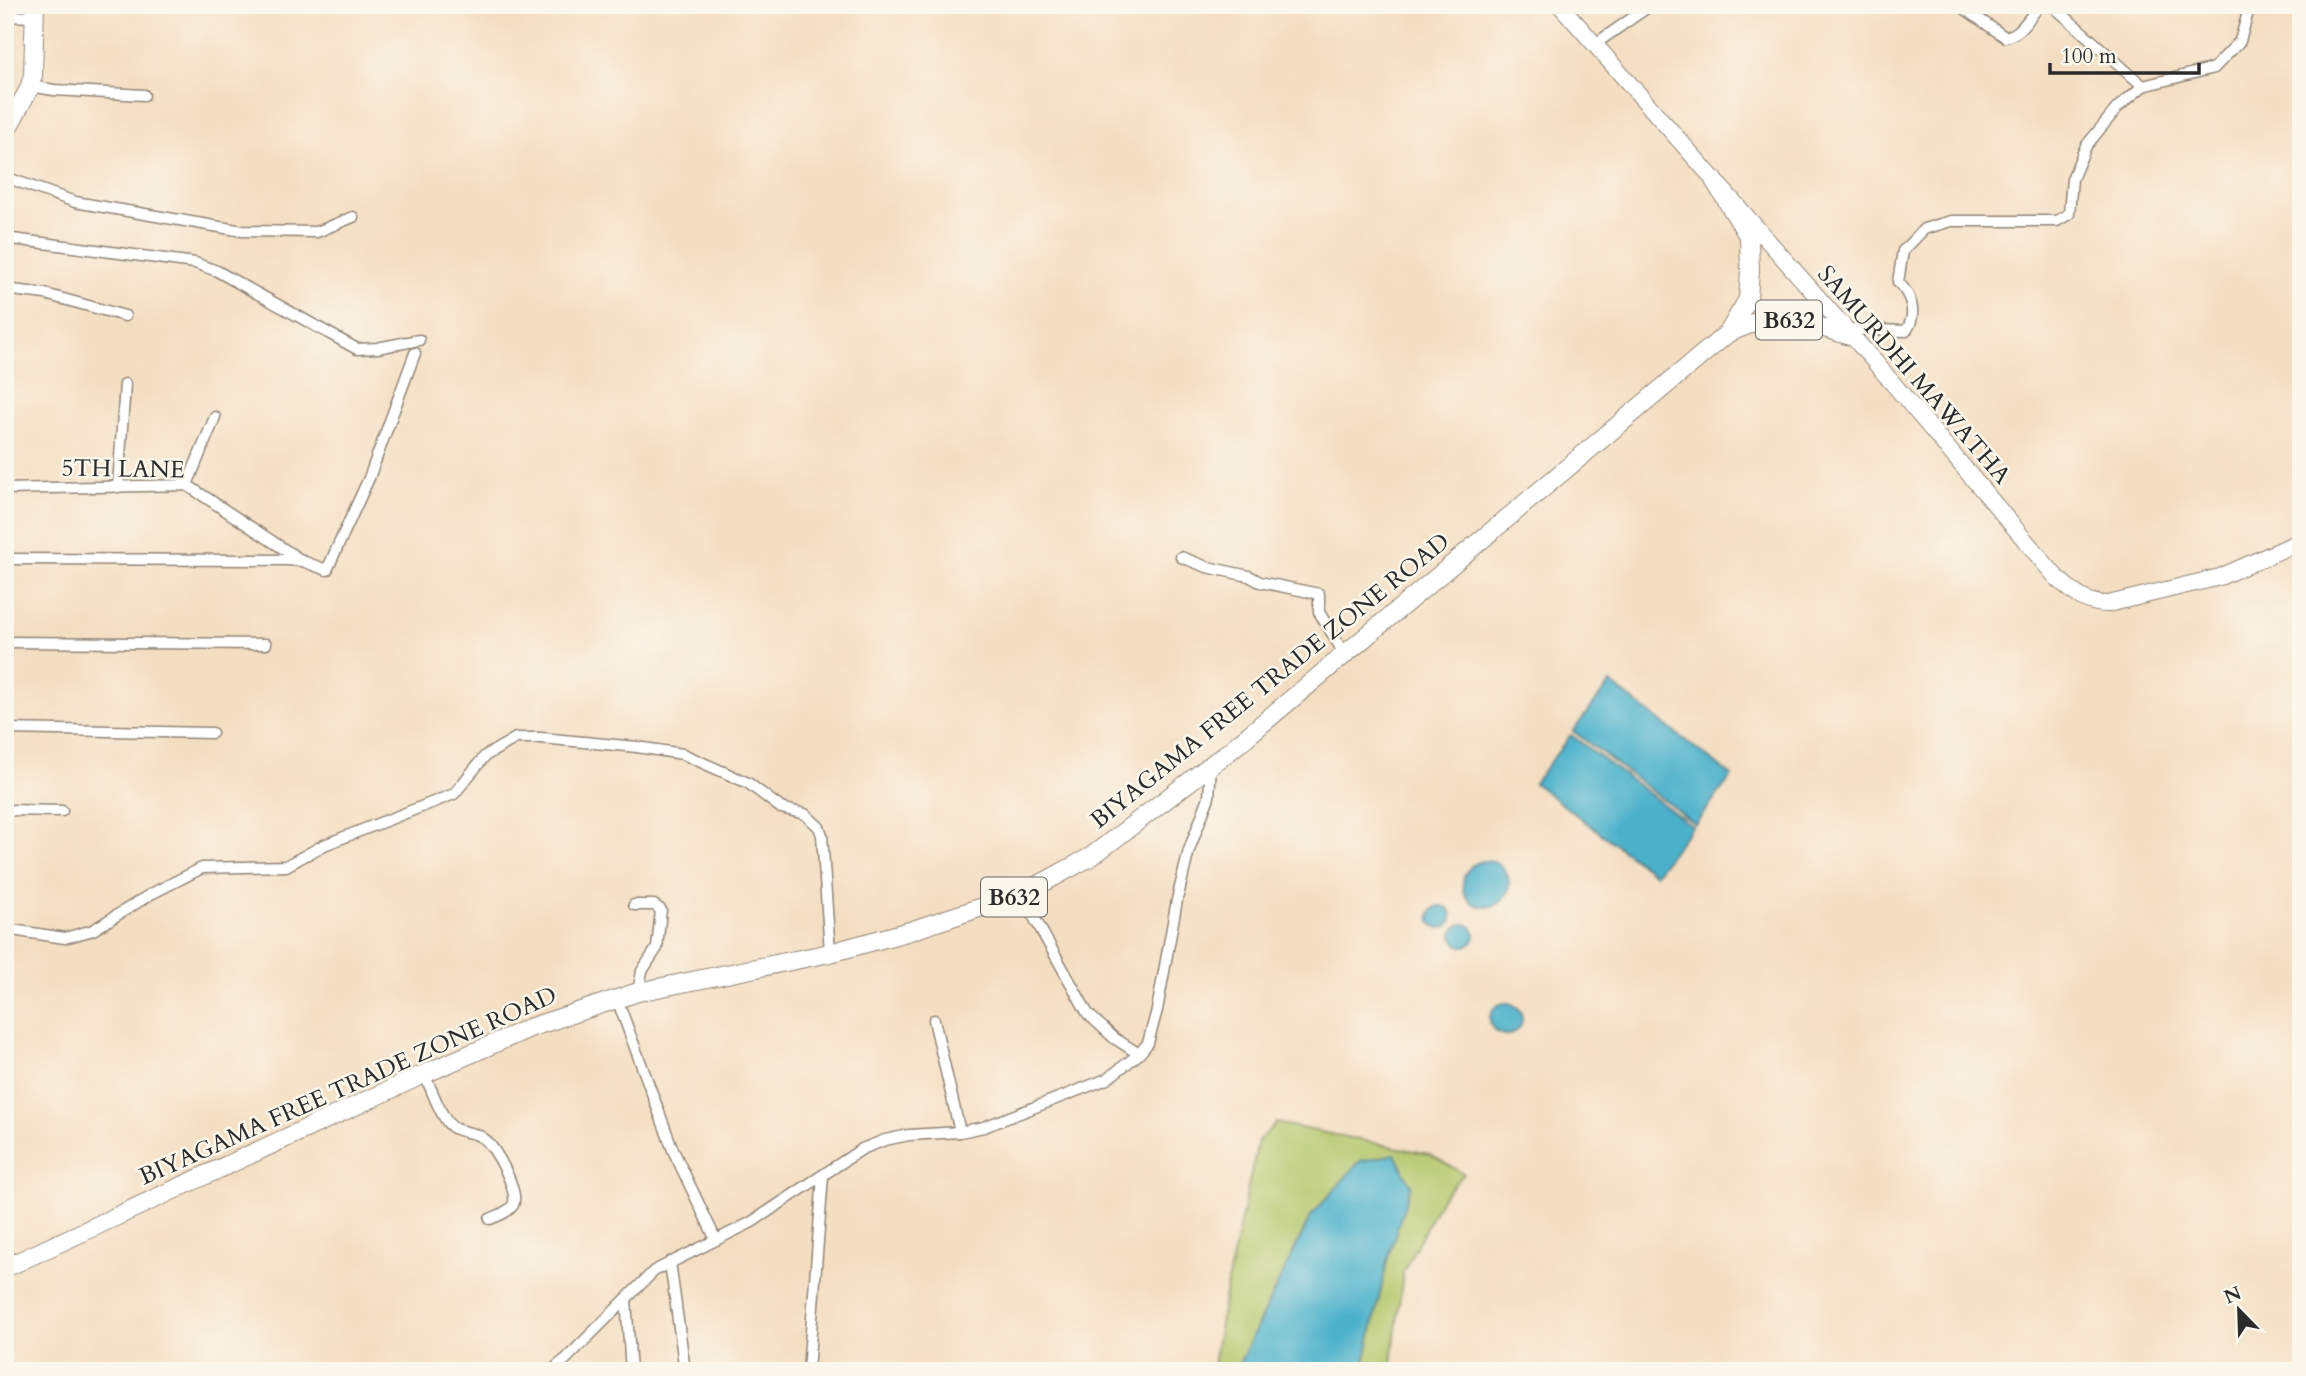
<svg xmlns="http://www.w3.org/2000/svg" width="2306" height="1376" viewBox="0 0 2306 1376" font-family="Cardo,serif">
<style>
.green{fill:#b2c568;stroke:#6e784a;stroke-width:2}
.water{fill:#4bb1ca;stroke:#3b6e7a;stroke-width:2}
.lines{fill:none;stroke-linecap:round;stroke-linejoin:round}
.street-casing{stroke:#908476;stroke-width:13}
.secondary-casing{stroke:#908476;stroke-width:18}
.primary-casing{stroke:#908476;stroke-width:20}
.street{stroke:#fff;stroke-width:10}
.secondary{stroke:#fff;stroke-width:16}
.primary{stroke:#fff;stroke-width:18}
.labels{text-anchor:middle;dominant-baseline:central;stroke-width:5;stroke-linejoin:round;paint-order:stroke}
.shield{fill:#fbf7ec;stroke:#696865;stroke-width:2}
.shield-label{font-size:23px;font-weight:bold;fill:#2b2b2b}
.street-label{font-size:24px;fill:#2b2b2b;stroke:#fbf7ec}
</style>
<rect width="100%" height="100%" fill="#fbf7ec"/>
<filter id="ink" filterUnits="userSpaceOnUse"><feTurbulence type="fractalNoise" baseFrequency=".0143" numOctaves="2"/><feDisplacementMap in="SourceGraphic" scale="14" xChannelSelector="R" yChannelSelector="G"/><feConvolveMatrix kernelMatrix="1 2 1 2 8 2 1 2 1" color-interpolation-filters="sRGB"/></filter>
<filter id="wash" filterUnits="userSpaceOnUse"><feTurbulence type="fractalNoise" baseFrequency=".00686" numOctaves="4" result="noise"/><feDisplacementMap in="SourceGraphic" scale="28" xChannelSelector="R" yChannelSelector="G"/><feGaussianBlur stdDeviation="1.57" result="paint"/><feColorMatrix in="noise" values="0 0 0 0 0 0 0 0 0 0 0 0 0 0 0 0 0 1.4 0 .05"/><feComposite in="paint" operator="in"/></filter>
<g filter="url(#wash)">
<rect width="100%" height="100%" fill="#f4dec2"/>
<path class="green" d="M1276,1123L1429,1154L1464,1174L1441,1198L1403,1272L1392,1363L1393,1371H1368L1365,1363L1388,1257L1411,1185L1311,1215L1239,1364L1238,1371H1212L1225,1293L1258,1141Z"/>
<g class="water">
<path d="M1610,683L1732,776L1695,824L1573,731Z"/>
<path d="M1571,735L1692,826L1655,874L1534,783Z"/>
<circle cx="1486" cy="884" r="23"/>
<circle cx="1441" cy="917" r="11"/>
<circle cx="1464" cy="935" r="11"/>
<circle cx="1506" cy="1019" r="16"/>
<path d="M1395,1154L1411,1185L1388,1257L1365,1362L1368,1371H1238L1239,1364L1311,1216L1360,1161Z"/>
</g>
</g>
<g filter="url(#ink)">
<g class="lines">
<g class="street-casing">
<g id="street">
<path d="M2052,5L2143,86"/>
<path d="M1965,9L2005,37C2021,35 2029,17 2040,5"/>
<path d="M5,16L34,17"/>
<path d="M1595,44L1651,5"/>
<path d="M30,86L54,90L144,95"/>
<path d="M5,177L75,202L243,231L317,232L353,217"/>
<path d="M5,238L195,263L217,271L357,349L377,348L419,340"/>
<path d="M5,289L45,294L125,316"/>
<path d="M1845,329L1906,331C1918,314 1911,295 1898,282L1903,251L1924,229L1951,221H2057L2069,214L2072,179L2086,146L2118,107L2143,86L2214,68L2240,41L2250,5"/>
<path d="M187,485L215,417"/>
<path d="M118,487L125,384"/>
<path d="M5,489L187,485L302,561"/>
<path d="M1181,557L1207,567L1249,576L1260,582L1319,594V612L1345,655"/>
<path d="M5,559L288,560L302,561L327,570L369,478L415,353"/>
<path d="M5,642L266,644"/>
<path d="M5,729L212,733"/>
<path d="M5,810L62,811"/>
<path d="M1021,894L1088,1014L1114,1038L1139,1054"/>
<path d="M634,905H654L661,910L657,948L642,971L638,992"/>
<path d="M5,929L65,938L93,930L151,894L202,868L286,866L324,845L454,794L485,756L516,738H541L637,747L683,754L748,783L781,808L805,814L819,827L822,835L830,953"/>
<path d="M617,999L673,1150L716,1240"/>
<path d="M934,1020L960,1132"/>
<path d="M424,1074C432,1089 438,1110 448,1123C457,1134 472,1130 483,1138C495,1145 520,1193 513,1205C509,1212 497,1216 490,1219"/>
<path d="M670,1262L685,1371"/>
<path d="M626,1299L631,1371"/>
<path d="M551,1371L566,1359L654,1271L752,1222L862,1149L885,1140L909,1135L960,1132L984,1127L1107,1079L1139,1054L1148,1043L1157,1010L1177,900L1189,850L1209,797L1211,765"/>
<path d="M808,1371L823,1176"/>
</g>
</g>
<g class="secondary-casing">
<path id="secondary" d="M1560,5L1874,361L2056,577C2073,592 2084,604 2108,604L2220,577L2301,541"/>
</g>
<g class="primary-casing">
<g id="primary">
<path d="M5,133L29,89L33,75L35,5"/>
<path d="M1728,333L1763,319L1798,320L1850,336"/>
<path d="M5,1268L424,1074L532,1027L638,992L830,953L910,931L1021,894L1048,880L1092,856L1232,749L1728,333L1748,299L1750,271L1749,237L1714,180"/>
</g>
</g>
<use href="#street" class="street"/>
<use href="#secondary" class="secondary"/>
<use href="#primary" class="primary"/>
</g>
</g>
<g class="labels">
<g class="shield">
<rect x="1756" y="300.5" width="66" height="39" rx="5"/>
<rect x="981" y="877.5" width="66" height="39" rx="5"/>
</g>
<g class="shield-label">
<text x="1789" y="320">B632</text>
<text x="1014" y="897">B632</text>
</g>
<g class="street-label">
<text transform="translate(1914 375) rotate(49)">SAMURDHI MAWATHA</text>
<text transform="translate(123 469) rotate(1)">5TH LANE</text>
<text transform="translate(1270 681) rotate(-39)">BIYAGAMA FREE TRADE ZONE ROAD</text>
<text transform="translate(348 1086) rotate(-24)">BIYAGAMA FREE TRADE ZONE ROAD</text>
</g>
</g>
<rect width="2306" height="1376" fill="none" stroke="#fbf7ec" stroke-width="28"/>
<g transform="translate(2239 1310) rotate(337)" stroke="#fbf7ec" stroke-width="5" paint-order="stroke">
<path d="M0-5L12 26L0 18L-12 26Z" fill="#2b2b2b"/>
<text y="-10" font-size="19" font-weight="bold" text-anchor="middle" fill="#2b2b2b">N</text>
</g>
<path d="M2050 63v10h149v-10" fill="none" stroke="#2b2b2b" stroke-width="3.5"/>
<text x="2061" y="63" font-size="21" fill="#2b2b2b" stroke="#fbf7ec" stroke-width="5" paint-order="stroke">100 m</text>
</svg>
